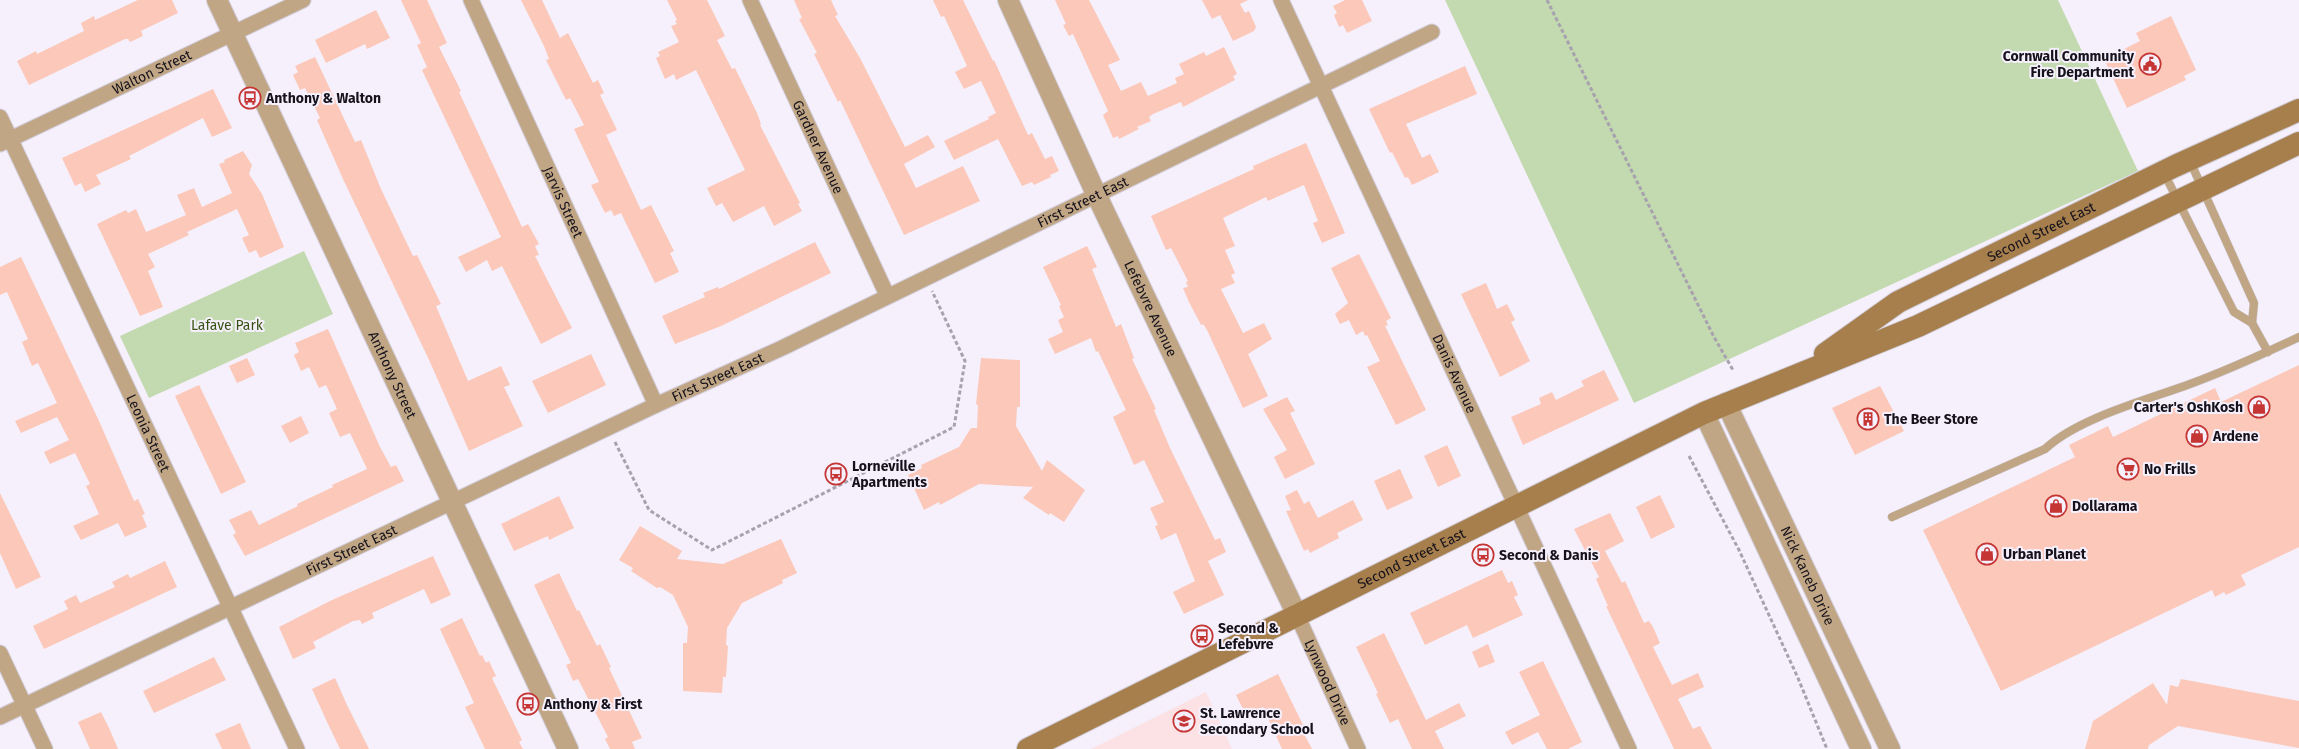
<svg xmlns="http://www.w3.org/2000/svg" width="2299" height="749" viewBox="0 0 2299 749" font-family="'Fira Sans',sans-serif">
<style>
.education{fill:#fce1e5}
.green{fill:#c3d9af}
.building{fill:#fcc8b9}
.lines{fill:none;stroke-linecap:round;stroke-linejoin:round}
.service-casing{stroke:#d1ccd8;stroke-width:9}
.minor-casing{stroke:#d1ccd8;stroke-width:17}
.tertiary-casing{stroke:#d1ccd8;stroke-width:22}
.secondary-casing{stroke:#d1ccd8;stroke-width:24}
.path{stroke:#a7a2ae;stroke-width:3;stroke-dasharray:4 2.5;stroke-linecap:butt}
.service{stroke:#c0a684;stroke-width:8}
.minor{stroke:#c0a684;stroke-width:15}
.tertiary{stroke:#c0a684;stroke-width:20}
.secondary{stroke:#a67f4c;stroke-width:22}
.labels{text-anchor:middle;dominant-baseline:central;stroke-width:4;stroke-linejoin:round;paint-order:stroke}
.poi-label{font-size:14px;font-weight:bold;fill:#16121c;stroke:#f5f0fc;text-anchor:start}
.street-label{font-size:14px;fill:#16121c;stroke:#f5f0fc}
.park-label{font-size:14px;fill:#365113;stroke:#f5f0fc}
</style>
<rect width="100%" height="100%" fill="#f5f0fc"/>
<path class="education" d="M1206,692L1232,749H1091Z"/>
<g class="green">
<path d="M1445,0H2058L2138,171L1634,403Z"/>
<path d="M304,251L333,314L149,398L120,336Z"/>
</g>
<g class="building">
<path d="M138,0H172L178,13L141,31L143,36L130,42L128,39H125L29,85L17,61L36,51L37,54L84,31L81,23L94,16L95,20Z"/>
<path d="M401,0H427L447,43L439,47L461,91L459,92L522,227L528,224L539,244L535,246L539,255L535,256L572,328L541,344L502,266L492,271L487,260L466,272L458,257L501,237L422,70L427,67L417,45L421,43Z"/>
<path d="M521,0H542L560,38L568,33L593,83L598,80L604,93L600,95L617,130L606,135L641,210L651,205L674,251L670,253L679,272L655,283L621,213L614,216L611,210L605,213L591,185L599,182L574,129L584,125L570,98L566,100L546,60L549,59L544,46Z"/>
<path d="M667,0H707L725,36L717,40L732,69L735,68L757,113L761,124L760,125L800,203L798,204L802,211L774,226L764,206L733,222L722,203L716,206L707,188L745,170L696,70L676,80L674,74L665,79L656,58L660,56L658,52L679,42L671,26L677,24L675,21L677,20Z"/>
<path d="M794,0H831L838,15L835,16L860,58L905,147L928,135L935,147L904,164L916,188L963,166L980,201L904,235L840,100L838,102L814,54L817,53L799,19L802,18Z"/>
<path d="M933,0H963L993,61L994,60L1028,135L1032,133L1045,159L1052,156L1059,171L1050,175L1051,177L1034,185L1032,182L1022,186L998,139L954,160L944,141L989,119L988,117L996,113L981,81L964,89L955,72L967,66L944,16L941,17Z"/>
<path d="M1055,0H1089L1120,60L1108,65L1121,91L1141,82L1148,96L1177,83L1175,78L1184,74L1179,64L1204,52L1206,56L1224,47L1237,74L1233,76L1235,80L1183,107L1181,102L1153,114L1149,117L1151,121L1137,127L1139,129L1119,139L1118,136L1113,138L1103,115L1108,111L1073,34L1069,36L1063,25L1066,24Z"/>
<path d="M1202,0H1248L1240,4L1245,13L1249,11L1256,27L1254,31L1233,41L1220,15L1212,19Z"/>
<path d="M1345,0H1362L1372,21L1347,33L1343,25L1339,27L1334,15L1337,13L1333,6Z"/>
<path d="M376,10L390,38L367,49L365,44L326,63L315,40Z"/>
<path d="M2171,16L2196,70L2184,76L2186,80L2127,108L2104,59L2140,41L2136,33Z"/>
<path d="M315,57L355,142L361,140L381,189L413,256L417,255L441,304L436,306L468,381L501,366L510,385L504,387L523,426L469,451L430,362L343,179L317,120L320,118L305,88L300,90L293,75L298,72L295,66Z"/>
<path d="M1465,66L1477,94L1406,124L1422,158L1430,154L1439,172L1412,185L1408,177L1405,178L1392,152L1390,153L1369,109Z"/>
<path d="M213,89L232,128L212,137L203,118L129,156L131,159L96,175L101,184L85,192L81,183L75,186L62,158Z"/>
<path d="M1306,143L1345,233L1322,243L1313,223L1318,221L1304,185L1268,201L1266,197L1223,218L1235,246L1225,250L1235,273L1231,275L1235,283L1221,289L1243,333L1264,323L1272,339L1248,354L1268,396L1243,408L1207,330L1203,324L1201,325L1189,302L1183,288L1188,287L1186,282L1188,281L1171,248L1166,250L1151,216L1254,169L1253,166Z"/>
<path d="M243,151L252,165L249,174L262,194L284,247L260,258L256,250L249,253L242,238L249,235L237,209L187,232L189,235L148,254L155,267L148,271L163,307L140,316L97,224L126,210L128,213L136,209L146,232L186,215L177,195L194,188L202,207L232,193L219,164L225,162L224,160Z"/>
<path d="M815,242L831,273L721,326L675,344L662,316L705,297L703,293L718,287L719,289Z"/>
<path d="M1087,246L1097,267L1092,269L1116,327L1121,324L1134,358L1132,359L1156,409L1154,410L1170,448L1215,540L1220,538L1226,552L1208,561L1224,595L1184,614L1173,592L1195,581L1176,533L1161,540L1155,526L1158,525L1150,508L1164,502L1144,460L1134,465L1113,417L1126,410L1098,351L1096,352L1091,338L1055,354L1048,339L1063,332L1058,320L1064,317L1059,306L1061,305L1043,267Z"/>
<path d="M1359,254L1391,318L1386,321L1388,325L1385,326L1426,410L1396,425L1367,367L1380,361L1367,335L1365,336L1363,331L1356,335L1349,320L1340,324L1335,314L1348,303L1331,268Z"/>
<path d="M21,257L99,421L134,501L138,499L145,514L142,515L147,527L125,537L118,523L81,540L73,526L99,514L86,486L90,484L75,453L50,464L44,452L69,440L57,417L21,433L15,421L57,403L38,363L32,366L22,342L28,339L7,292L0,295V267Z"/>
<path d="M1486,283L1497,309L1507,304L1515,320L1511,322L1530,361L1500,377L1461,294Z"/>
<path d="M328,329L380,447L391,467L396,465L404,481L245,556L233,535L236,533L229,520L251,510L259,525L298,506L297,504L333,487L332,485L367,469L350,433L340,437L329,413L337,409L326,385L319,388L309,367L301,371L294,355L299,352L295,343Z"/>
<path d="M591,354L606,385L548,413L532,381Z"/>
<path d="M247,358L255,375L237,383L229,366Z"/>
<path d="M981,358L1020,360V407H1017L1016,426L1042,471L1047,460L1085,490L1064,522L1050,513L1049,515L1023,498L1033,487L979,484L940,505L939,502L924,510L908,475L922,468L921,465L959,447L971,428H977L978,405L976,404Z"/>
<path d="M2299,365V547L2241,575L2246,585L2226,595L2224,592L2215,597L2212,590L2001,691L1923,530L2075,457L2069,445L2108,426L2113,437L2215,388L2221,402Z"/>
<path d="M1604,370L1619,400L1523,445L1511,417L1541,404L1539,398L1552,392L1556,400L1584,386L1581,381Z"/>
<path d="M199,385L246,482L221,494L175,396Z"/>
<path d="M1880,386L1904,431L1855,455L1832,408Z"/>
<path d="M1287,397L1295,411L1290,413L1315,464L1285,479L1274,457L1287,450L1263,409Z"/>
<path d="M301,416L309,433L290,443L281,426Z"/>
<path d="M1447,445L1461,476L1438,487L1424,456Z"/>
<path d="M1400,469L1413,498L1387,510L1374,481Z"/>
<path d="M1297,490L1304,504L1309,501L1318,518L1353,500L1363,520L1337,533L1339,538L1310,553L1308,549L1304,551L1286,511L1291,510L1285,496Z"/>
<path d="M0,493L41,577L16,589L0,553Z"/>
<path d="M1660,495L1675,527L1651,539L1636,507Z"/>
<path d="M559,496L574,528L549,540L548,536L514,551L501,524Z"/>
<path d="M1610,513L1624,541L1605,551L1622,583L1625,581L1644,623L1649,621L1653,627L1660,643L1653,647L1672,685L1698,673L1704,687L1678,699L1693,729L1700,726L1712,749H1674L1606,606H1608L1596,579L1599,577L1574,529Z"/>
<path d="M640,526L682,551L677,559L723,564L781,539L797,573L782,580L783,583L742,603L727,628L726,645L728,646L726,677H723L722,693L683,691V643H687L688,627L673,595L660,587L657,588L631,571L633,568L619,560Z"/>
<path d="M433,556L451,595L431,604L424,589L372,613L374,618L362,624L360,620L353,621L313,642L316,648L293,659L279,627L332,600Z"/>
<path d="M165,561L177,587L44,649L33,626L68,609L64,601L76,595L80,603L115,587L112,582L128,574L130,578Z"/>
<path d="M1502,570L1508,583L1512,581L1518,595L1514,597L1523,615L1473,638L1467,625L1425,645L1410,613Z"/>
<path d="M559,573L577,611L579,610L597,646L600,644L611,667L609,668L642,738L632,742L635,749H610L605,739L608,737L578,679L573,681L566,665L571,663L534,585Z"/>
<path d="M462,618L480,656L482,655L486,663L489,661L496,676L492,678L522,740L519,742L523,749H485L465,707L474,703L440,629Z"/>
<path d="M1384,633L1426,720L1459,703L1466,716L1435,731L1444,749H1412L1398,719L1390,723L1376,694L1378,693L1356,647Z"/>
<path d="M1488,644L1495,662L1479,668L1472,652Z"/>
<path d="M214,657L226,680L154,713L143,691Z"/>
<path d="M1543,661L1582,742L1568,749H1547L1538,732L1512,745L1505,732L1540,715L1519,672Z"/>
<path d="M1278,674L1306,731L1303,732L1312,749H1282L1263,707L1246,715L1236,695Z"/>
<path d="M335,678L347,705L369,749H340L328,724L312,689Z"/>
<path d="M2181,679L2299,701V748L2178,726L2149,745L2148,749H2085L2093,721L2153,683L2167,705L2170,685L2178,687Z"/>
<path d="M101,712L109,728L118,749H90L78,722Z"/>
<path d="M240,723L251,749H222L215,734Z"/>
</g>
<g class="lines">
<g class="service-casing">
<g id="service">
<path d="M2190,161L2254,303L2252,323"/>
<path d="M2164,173L2234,312L2252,323L2268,352"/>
<path d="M1892,517L2045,449C2078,418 2147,400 2190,384C2228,370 2263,354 2299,337"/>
</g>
</g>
<g class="minor-casing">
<g id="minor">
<path id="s1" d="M471,0L656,405"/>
<path id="s2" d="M750,0L887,295"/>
<path id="s3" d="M1281,0L1629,749"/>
<path id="s4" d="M0,117L297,749"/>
<path id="s5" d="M0,144L303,0"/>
<path id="s6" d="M1297,615L1358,749"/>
<path d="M0,653L45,749"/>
<path id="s7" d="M0,717L656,405L782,348L1432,32"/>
</g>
</g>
<g class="tertiary-casing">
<g id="tertiary">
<path id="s8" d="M217,0L568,749"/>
<path id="s9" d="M1008,0L1097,196L1297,615"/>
<path id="s10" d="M1726,403L1890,749"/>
<path d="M1704,413L1861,749"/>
</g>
</g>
<g class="secondary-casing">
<g id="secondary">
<path id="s11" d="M1825,354L1898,302L2175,166L2299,110"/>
<path id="s12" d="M1028,749L1704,413L1918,326L2299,143"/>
</g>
</g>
<g class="path">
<path d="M1547,0L1714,337L1733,370"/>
<path d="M615,442L649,510L712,550L954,427L965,361L932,291"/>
<path d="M1689,456L1739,550L1798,678L1827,749"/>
</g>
<use href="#service" class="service"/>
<use href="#minor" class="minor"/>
<use href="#tertiary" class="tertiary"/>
<use href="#secondary" class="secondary"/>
</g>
<defs>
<g id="civic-ring" transform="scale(1.125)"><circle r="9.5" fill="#f5f0fc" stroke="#c43533" stroke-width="1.5"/><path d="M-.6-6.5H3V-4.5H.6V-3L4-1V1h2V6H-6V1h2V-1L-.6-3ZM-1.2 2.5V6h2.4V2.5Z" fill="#c43533"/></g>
<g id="bus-ring" transform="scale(1.125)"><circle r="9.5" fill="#f5f0fc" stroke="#c43533" stroke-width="1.5"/><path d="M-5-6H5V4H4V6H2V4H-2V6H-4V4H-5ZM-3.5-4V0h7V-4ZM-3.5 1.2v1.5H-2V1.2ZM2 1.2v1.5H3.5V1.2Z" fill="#c43533"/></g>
<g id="shop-ring" transform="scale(1.125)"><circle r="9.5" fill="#f5f0fc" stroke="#c43533" stroke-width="1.5"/><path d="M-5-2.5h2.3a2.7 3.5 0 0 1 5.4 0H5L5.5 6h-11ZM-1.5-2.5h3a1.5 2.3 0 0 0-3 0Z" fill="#c43533"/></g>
<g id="building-ring" transform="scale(1.125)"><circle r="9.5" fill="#f5f0fc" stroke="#c43533" stroke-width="1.5"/><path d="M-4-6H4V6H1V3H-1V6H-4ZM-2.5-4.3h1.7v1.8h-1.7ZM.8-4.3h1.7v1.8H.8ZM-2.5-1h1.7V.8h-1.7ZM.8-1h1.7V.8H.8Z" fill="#c43533"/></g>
<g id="supermarket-ring" transform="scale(1.125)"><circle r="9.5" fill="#f5f0fc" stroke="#c43533" stroke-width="1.5"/><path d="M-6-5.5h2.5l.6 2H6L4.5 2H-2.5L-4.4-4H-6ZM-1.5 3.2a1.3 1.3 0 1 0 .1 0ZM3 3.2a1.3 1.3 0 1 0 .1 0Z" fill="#c43533"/></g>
<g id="school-ring" transform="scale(1.125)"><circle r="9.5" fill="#f5f0fc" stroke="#c43533" stroke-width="1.5"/><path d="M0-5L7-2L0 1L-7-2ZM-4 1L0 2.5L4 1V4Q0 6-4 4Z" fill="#c43533"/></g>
</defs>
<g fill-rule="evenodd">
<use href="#civic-ring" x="2150" y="64"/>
<use href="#bus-ring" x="250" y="98"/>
<use href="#shop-ring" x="2259" y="407"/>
<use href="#building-ring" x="1868" y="419"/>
<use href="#shop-ring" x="2197" y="436"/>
<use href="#supermarket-ring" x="2128" y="469"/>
<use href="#bus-ring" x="836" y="474"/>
<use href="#shop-ring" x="2056" y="506"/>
<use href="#shop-ring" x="1987" y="554"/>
<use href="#bus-ring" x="1483" y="555"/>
<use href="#bus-ring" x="1202" y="636"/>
<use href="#bus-ring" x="528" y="704"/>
<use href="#school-ring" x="1184" y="721"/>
</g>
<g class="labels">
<g class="poi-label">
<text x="2134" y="56" text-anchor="end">Cornwall Community<tspan x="2134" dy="16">Fire Department</tspan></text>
<text x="266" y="98">Anthony &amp; Walton</text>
<text x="2243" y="407" text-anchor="end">Carter's OshKosh</text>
<text x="1884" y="419">The Beer Store</text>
<text x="2213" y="436">Ardene</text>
<text x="852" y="466">Lorneville<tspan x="852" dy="16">Apartments</tspan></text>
<text x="2144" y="469">No Frills</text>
<text x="2072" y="506">Dollarama</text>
<text x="2003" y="554">Urban Planet</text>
<text x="1499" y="555">Second &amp; Danis</text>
<text x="1218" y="628">Second &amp;<tspan x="1218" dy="16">Lefebvre</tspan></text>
<text x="544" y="704">Anthony &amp; First</text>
<text x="1200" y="713">St. Lawrence<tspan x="1200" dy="16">Secondary School</tspan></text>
</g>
<g class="street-label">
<text stroke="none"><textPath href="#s5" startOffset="168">Walton Street</textPath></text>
<text stroke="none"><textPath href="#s2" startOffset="162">Gardner Avenue</textPath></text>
<text stroke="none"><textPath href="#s7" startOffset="1199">First Street East</textPath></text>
<text stroke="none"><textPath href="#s1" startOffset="222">Jarvis Street</textPath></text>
<text stroke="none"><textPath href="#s11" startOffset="249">Second Street East</textPath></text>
<text stroke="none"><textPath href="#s9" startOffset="340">Lefebvre Avenue</textPath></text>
<text stroke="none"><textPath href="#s8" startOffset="414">Anthony Street</textPath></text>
<text stroke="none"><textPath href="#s3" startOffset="412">Danis Avenue</textPath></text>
<text stroke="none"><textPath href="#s7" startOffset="794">First Street East</textPath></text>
<text stroke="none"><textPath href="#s4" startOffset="349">Leonia Street</textPath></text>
<text stroke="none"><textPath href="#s7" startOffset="389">First Street East</textPath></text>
<text stroke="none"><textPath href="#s12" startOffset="428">Second Street East</textPath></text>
<text stroke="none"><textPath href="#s10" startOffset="191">Nick Kaneb Drive</textPath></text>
<text stroke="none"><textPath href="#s6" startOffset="74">Lynwood Drive</textPath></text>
</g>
<g class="park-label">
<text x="227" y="325">Lafave Park</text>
</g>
</g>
</svg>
